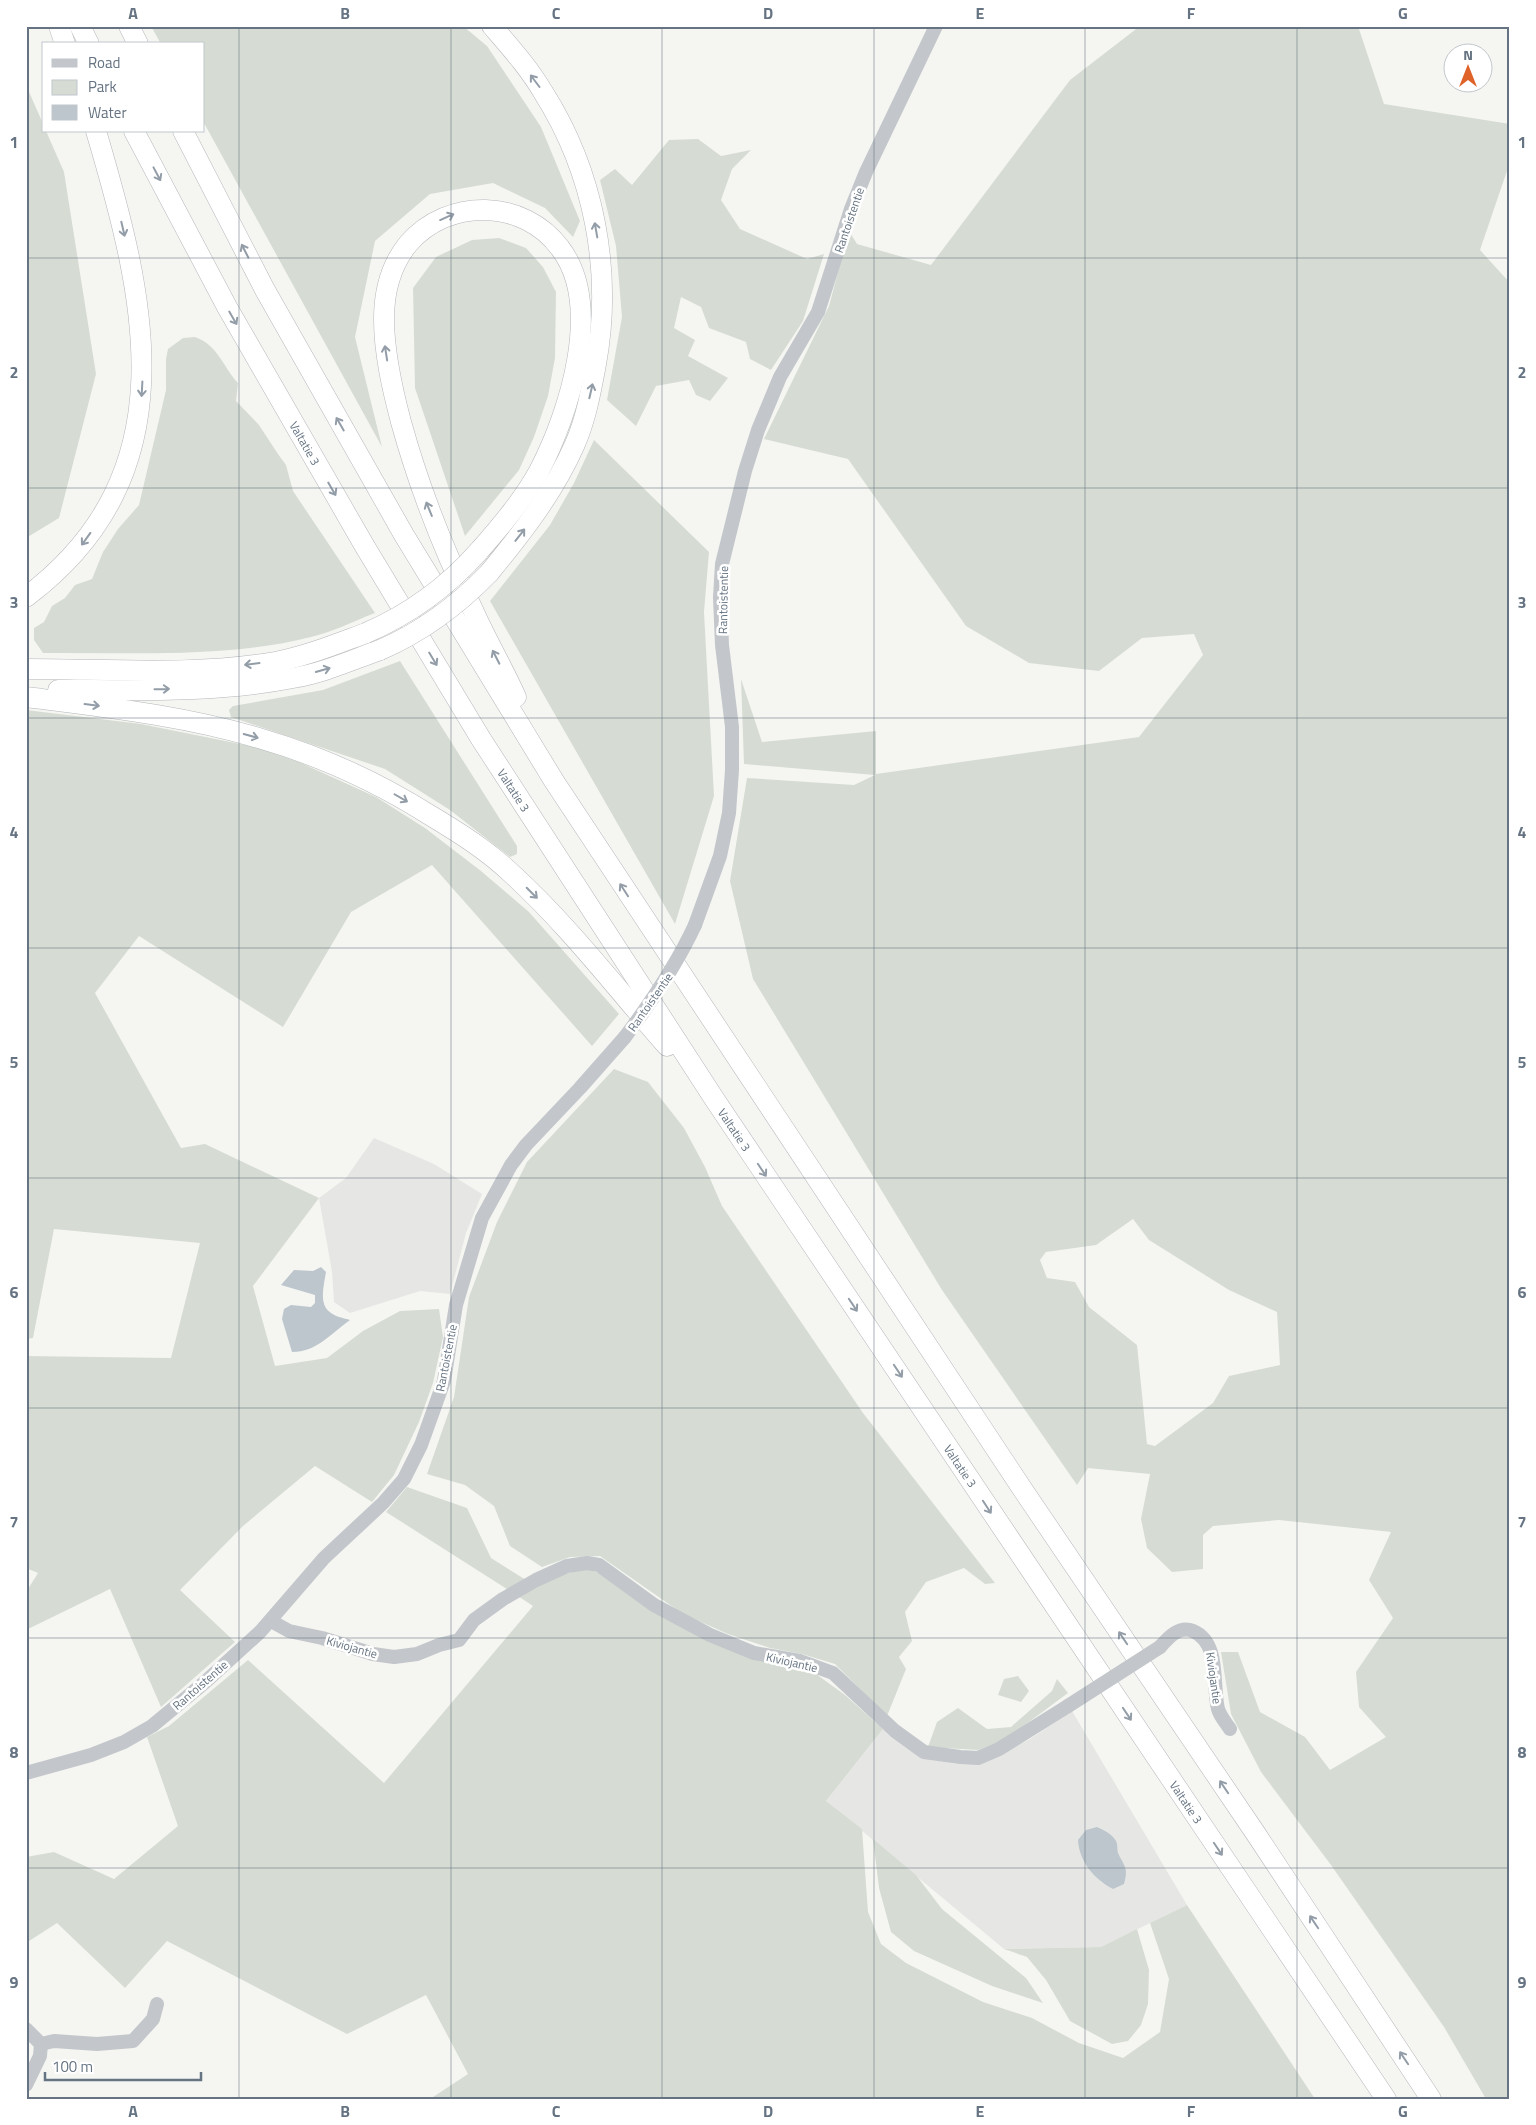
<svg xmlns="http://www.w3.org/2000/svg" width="1536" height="2125" viewBox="0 0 1536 2125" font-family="'Titillium Web',sans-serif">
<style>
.built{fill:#e6e7e5}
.green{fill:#d6dcd3;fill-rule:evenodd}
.water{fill:#bcc6cc}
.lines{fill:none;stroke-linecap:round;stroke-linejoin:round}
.highway-casing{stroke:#b4b7ba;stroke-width:21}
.minor{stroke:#c3c6ca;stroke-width:14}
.highway{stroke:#fff;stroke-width:20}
.highway-bridge-casing{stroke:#b4b7ba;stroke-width:21;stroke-linecap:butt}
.minor-bridge{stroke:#c3c6ca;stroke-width:14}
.highway-bridge{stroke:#fff;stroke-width:20}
.oneway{stroke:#939da8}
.grid{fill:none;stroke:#657382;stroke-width:1;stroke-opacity:0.55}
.labels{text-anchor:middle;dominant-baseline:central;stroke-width:5;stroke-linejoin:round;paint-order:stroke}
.street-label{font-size:12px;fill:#657382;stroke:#fff}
.neatline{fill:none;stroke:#657382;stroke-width:2}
.grid-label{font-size:16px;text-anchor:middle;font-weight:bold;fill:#657382}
</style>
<rect width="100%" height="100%" fill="#f5f6f2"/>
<g class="built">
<path d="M374,1138L434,1164L482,1194L466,1233L450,1294L420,1291L350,1313L334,1302L332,1272L319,1198L346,1178Z"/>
<path d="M1072,1711L1187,1905L1101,1947L1004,1949L826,1801L883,1729L922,1758L956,1764L986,1762L1030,1739Z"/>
</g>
<g class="green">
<path d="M151,26H463L487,46L541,127L580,221L573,237L545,208L493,183L430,194L375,241L355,337L382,447L204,123V44H161Z"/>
<path d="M1140,26H1358L1384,104L1510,124V162L1480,250L1510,283V2099H1486L1444,2027L1331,1865L1261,1772L1231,1714L1221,1652H1238L1260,1712L1305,1737L1330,1770L1386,1737L1359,1707L1356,1672L1393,1618L1369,1580L1391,1532L1279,1520L1213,1526L1203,1535V1569L1172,1572L1147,1548L1141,1519L1150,1474L1088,1468L1077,1485L942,1290L753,979L730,881L747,778L854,785L875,775L744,764L741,679L762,742L876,731V774L1139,737L1203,655L1194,634L1142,638L1099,671L1029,663L966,626L848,459L764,439L829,306L849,231L857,244L931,265L1070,80ZM1133,1219L1149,1240L1229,1290L1277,1312L1280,1365L1229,1376L1213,1403L1155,1446L1147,1444L1137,1345L1089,1307L1075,1282L1047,1278L1040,1260L1046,1252L1096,1245Z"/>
<path d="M26,85L44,126V131H46L64,172L96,374L59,518L26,538Z"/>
<path d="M698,139L721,156L751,150L732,169L721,200L740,229L807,259L824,254L803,321L771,370L750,359L746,342L709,328L701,307L681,297L674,328L695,340L688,356L728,378L710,401L696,395L689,380L656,386L636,426L607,400L622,317L616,246L600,180L615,169L632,185L669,140Z"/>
<path d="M499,238L526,248L543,267L556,292L555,358L548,396L534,437L519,470L465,536L415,388L413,288L436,257L472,240Z"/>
<path d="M195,337C218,345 223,367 238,383L236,401L259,425L278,454L286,465L293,491L375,613C354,621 333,632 311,637C224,659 132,652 43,653L34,640V628L44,622L52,606L65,598L75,585L92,579L103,552L118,529L139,505L166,390V359L168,349L183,338Z"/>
<path d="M594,440L709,552L704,612L714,796L675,924L490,601L550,525L574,483Z"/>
<path d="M400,661L517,846V854L510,857L450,810L385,769L231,717L229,710L233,706L323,690Z"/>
<path d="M26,710L141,724L255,747L301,763L376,797L425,828L481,871L529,912L619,1014L592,1046L432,865L351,912L283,1027L139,936L95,993L181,1148L205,1144L319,1198L253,1286L275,1366L327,1358L363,1331L400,1311L439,1309L443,1337L433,1383L419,1422L394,1475L372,1502L315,1466L243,1526L180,1590L235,1642L161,1707L110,1589L26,1630V1588L28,1589L38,1573L26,1568V1356L171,1358L200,1243L54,1229L33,1338L26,1339Z"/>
<path d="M614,1069L648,1082L684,1128L705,1167L722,1206L863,1413L995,1583L985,1584L964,1568L926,1582L905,1612L912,1641L899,1657L906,1669L887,1716L835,1664L802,1654L770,1648L728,1634L683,1614L600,1556L570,1557L542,1567L510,1546L494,1506L465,1485L427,1474L454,1397L469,1297L497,1222L527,1162Z"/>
<path d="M407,1487L467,1508L491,1558L526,1580L510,1591L386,1512Z"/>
<path d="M584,1568L602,1574L776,1662L816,1674L845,1695L883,1729L826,1801L862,1829L868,1912L881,1944L906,1963L983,2002L1032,2018L1079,2043L1123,2058L1160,2032L1169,1979L1150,1923L1187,1905L1315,2099H430L468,2074L426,1995L347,2034L167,1941L125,1988L57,1923L26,1943V1857L54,1852L114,1879L178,1826L147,1737L169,1726L248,1660L384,1783L533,1606L518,1596L551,1579Z"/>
<path d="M1018,1676L1029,1691L1021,1702L998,1695L1004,1679Z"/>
<path d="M1057,1679L1068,1693L1006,1739L978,1750L928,1747L937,1722L958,1708L987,1729L1011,1727L1052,1691Z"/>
<path d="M873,1839L916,1875L942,1909L1026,1978L1043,2003L992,1986L914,1951L891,1932L879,1888Z"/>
<path d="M1137,1929L1149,1970L1148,2004L1141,2025L1128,2041L1112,2044L1070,2021L1046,1980L1027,1957L1004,1949L1101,1947Z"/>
</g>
<g class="water">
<path d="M321,1267L326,1272C324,1285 318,1305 331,1313C336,1317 344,1318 350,1320C330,1334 317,1352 292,1352L282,1319L284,1309L291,1305L311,1307L315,1303V1295L281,1285L294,1270L313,1271Z"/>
<path d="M1097,1827C1104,1830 1112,1834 1116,1841C1118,1845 1117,1850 1118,1853C1124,1866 1129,1868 1124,1884L1113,1889C1094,1879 1079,1861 1078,1840L1086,1830Z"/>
</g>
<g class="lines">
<g class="highway-casing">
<g id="highway">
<path d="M59,26L65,44"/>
<path d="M80,26L89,44"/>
<path d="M129,26L138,44"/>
<path id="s1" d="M134,131L227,307L364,545L481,739L715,1100L1386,2099"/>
<path d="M183,131L265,290L404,535L554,781L1021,1487L1256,1834L1431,2099"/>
<path d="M479,551C501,526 523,500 539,471C569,414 604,305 560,248C524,199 448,197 408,244C391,265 384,292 384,319C384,353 392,388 401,422C419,487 444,551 474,612C487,641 503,668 516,697"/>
<path d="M489,573C522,533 554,492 575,444C586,419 591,391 596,364C613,271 594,172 543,92C529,68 510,47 492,26"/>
<path d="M26,597C190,474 146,300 96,131"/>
<path d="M26,669C108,669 194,676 275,662C307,656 336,644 366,633"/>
<path d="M58,690C136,690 216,693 293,678C323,673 352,660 380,650"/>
<path d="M26,697C105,707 186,716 262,739C320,756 377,782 428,814C458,832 487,850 512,874C569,926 616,988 667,1046"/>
</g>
</g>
<g class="minor">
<path d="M695,925L720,856L729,813L732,770V727L722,645L720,597L722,564L745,471L758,430L780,377L818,312L851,209L866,172L936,26"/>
<path d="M271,1621L289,1631L322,1638L373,1654L394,1657L417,1654L439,1645L459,1640L474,1620L503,1599L536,1580L567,1566L587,1563L599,1565L654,1605L710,1635L754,1653L800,1661L833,1673L895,1731L924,1752L960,1757L978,1758L999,1749L1068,1706"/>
<path d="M1160,1647C1168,1638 1179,1625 1193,1631C1221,1643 1212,1685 1218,1709C1220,1716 1226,1723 1230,1729"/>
<path d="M26,1773L91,1755L124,1742L152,1726L204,1683L260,1632L324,1558L383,1503L404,1479L421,1445L444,1381L456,1305L482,1218L511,1165L526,1145L580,1088L625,1037"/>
<path d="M26,2029L41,2044L54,2041L97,2044L133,2041L153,2019L157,2004"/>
<path d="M26,2085L40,2056L41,2044"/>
</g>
<use href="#highway" class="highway"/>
<g class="highway-bridge-casing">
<g id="highway-bridge">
<path d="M366,633C410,614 448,586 479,551"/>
<path d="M380,650C422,632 457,606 489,573"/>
</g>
</g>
<g class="minor-bridge">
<path d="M625,1037C652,1001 676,966 695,925"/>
<path d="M1068,1706L1160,1647"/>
</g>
<use href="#highway-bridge" class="highway-bridge"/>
</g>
<defs><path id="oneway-shaft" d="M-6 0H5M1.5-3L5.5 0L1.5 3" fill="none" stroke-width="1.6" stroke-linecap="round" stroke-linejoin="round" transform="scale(1.25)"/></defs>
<g class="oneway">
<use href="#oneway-shaft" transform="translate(535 81) rotate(-127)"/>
<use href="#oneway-shaft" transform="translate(157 174) rotate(62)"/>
<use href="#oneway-shaft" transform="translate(447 217) rotate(-24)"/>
<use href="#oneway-shaft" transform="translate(123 229) rotate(77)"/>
<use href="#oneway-shaft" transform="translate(596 230) rotate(-100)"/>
<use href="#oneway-shaft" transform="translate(245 251) rotate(-117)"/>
<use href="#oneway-shaft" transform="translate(233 318) rotate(60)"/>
<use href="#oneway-shaft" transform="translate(386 353) rotate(-99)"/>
<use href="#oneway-shaft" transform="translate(142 389) rotate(93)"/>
<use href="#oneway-shaft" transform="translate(591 391) rotate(-77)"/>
<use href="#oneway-shaft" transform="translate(340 424) rotate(-120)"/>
<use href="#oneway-shaft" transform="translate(332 489) rotate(60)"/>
<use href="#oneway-shaft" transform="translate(429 509) rotate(-112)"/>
<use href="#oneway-shaft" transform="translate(520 535) rotate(-52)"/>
<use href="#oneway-shaft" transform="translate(86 539) rotate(126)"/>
<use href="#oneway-shaft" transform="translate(496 657) rotate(-117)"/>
<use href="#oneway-shaft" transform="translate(433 659) rotate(59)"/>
<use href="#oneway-shaft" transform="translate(252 664) rotate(173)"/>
<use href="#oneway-shaft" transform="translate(323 670) rotate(-16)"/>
<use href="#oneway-shaft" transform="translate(162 689) rotate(-1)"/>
<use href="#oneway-shaft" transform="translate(92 705) rotate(7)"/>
<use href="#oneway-shaft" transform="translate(251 736) rotate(15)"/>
<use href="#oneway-shaft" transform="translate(401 798) rotate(30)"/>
<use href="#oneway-shaft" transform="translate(624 890) rotate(-123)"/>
<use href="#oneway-shaft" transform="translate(532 893) rotate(45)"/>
<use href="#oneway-shaft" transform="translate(762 1170) rotate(56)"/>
<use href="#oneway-shaft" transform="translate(853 1305) rotate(56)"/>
<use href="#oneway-shaft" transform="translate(898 1371) rotate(56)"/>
<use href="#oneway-shaft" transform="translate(987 1507) rotate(57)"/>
<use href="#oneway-shaft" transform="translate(1123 1638) rotate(-124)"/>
<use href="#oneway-shaft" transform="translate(1127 1714) rotate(56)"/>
<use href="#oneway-shaft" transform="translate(1224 1787) rotate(-124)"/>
<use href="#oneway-shaft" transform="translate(1218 1849) rotate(56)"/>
<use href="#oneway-shaft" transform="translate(1314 1922) rotate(-124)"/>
<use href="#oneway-shaft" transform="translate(1404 2058) rotate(-124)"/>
</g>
<path class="grid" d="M239,26V2099M451,26V2099M662,26V2099M874,26V2099M1085,26V2099M1297,26V2099M26,258H1510M26,488H1510M26,718H1510M26,948H1510M26,1178H1510M26,1408H1510M26,1638H1510M26,1868H1510"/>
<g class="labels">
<g class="street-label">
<text transform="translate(849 220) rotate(-71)">Rantoistentie</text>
<text stroke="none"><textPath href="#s1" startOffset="356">Valtatie 3</textPath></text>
<text transform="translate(723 600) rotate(-89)">Rantoistentie</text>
<text stroke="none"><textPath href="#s1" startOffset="761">Valtatie 3</textPath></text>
<text transform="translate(650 1002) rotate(-55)">Rantoistentie</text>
<text stroke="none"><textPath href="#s1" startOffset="1166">Valtatie 3</textPath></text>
<text transform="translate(446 1358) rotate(-79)">Rantoistentie</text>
<text stroke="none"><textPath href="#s1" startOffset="1571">Valtatie 3</textPath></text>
<text transform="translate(352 1647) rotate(16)">Kiviojantie</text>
<text transform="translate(792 1662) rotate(13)">Kiviojantie</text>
<text transform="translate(1214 1678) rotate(82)">Kiviojantie</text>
<text transform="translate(200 1685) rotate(-41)">Rantoistentie</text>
<text stroke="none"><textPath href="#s1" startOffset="1976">Valtatie 3</textPath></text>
</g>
</g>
<rect width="1536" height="2125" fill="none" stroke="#ffffff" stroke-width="55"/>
<rect x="42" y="42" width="162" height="90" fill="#ffffff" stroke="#c1c7cd"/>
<rect x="52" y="59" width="25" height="8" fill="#c3c6ca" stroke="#c1c7cd"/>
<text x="88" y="68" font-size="15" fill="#657382">Road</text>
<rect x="52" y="80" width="25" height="15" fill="#d6dcd3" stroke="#c1c7cd"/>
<text x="88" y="92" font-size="15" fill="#657382">Park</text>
<rect x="52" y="105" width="25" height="15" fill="#bcc6cc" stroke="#c1c7cd"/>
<text x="88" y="118" font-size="15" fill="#657382">Water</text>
<g transform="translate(1468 68)"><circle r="24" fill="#ffffff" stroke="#c1c7cd"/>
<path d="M0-4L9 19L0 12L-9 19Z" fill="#df6229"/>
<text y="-8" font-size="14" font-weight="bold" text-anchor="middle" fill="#657382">N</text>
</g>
<path d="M45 2072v8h156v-8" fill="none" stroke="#657382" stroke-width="2.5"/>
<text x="52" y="2072" font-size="15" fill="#657382" stroke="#ffffff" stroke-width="4" paint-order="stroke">100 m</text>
<rect x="28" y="28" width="1480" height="2070" class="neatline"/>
<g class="grid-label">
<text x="133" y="19">A</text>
<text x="345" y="19">B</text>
<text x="556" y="19">C</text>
<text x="768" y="19">D</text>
<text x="980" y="19">E</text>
<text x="1191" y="19">F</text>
<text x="1403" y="19">G</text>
<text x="14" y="148">1</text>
<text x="1522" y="148">1</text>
<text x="14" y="378">2</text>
<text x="1522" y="378">2</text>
<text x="14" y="608">3</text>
<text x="1522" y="608">3</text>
<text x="14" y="838">4</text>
<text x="1522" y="838">4</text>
<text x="14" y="1068">5</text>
<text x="1522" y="1068">5</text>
<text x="14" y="1298">6</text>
<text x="1522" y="1298">6</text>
<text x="14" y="1528">7</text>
<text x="1522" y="1528">7</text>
<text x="14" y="1758">8</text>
<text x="1522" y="1758">8</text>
<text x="14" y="1988">9</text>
<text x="1522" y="1988">9</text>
<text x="133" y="2117">A</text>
<text x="345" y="2117">B</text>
<text x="556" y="2117">C</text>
<text x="768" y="2117">D</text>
<text x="980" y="2117">E</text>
<text x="1191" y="2117">F</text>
<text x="1403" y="2117">G</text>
</g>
</svg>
